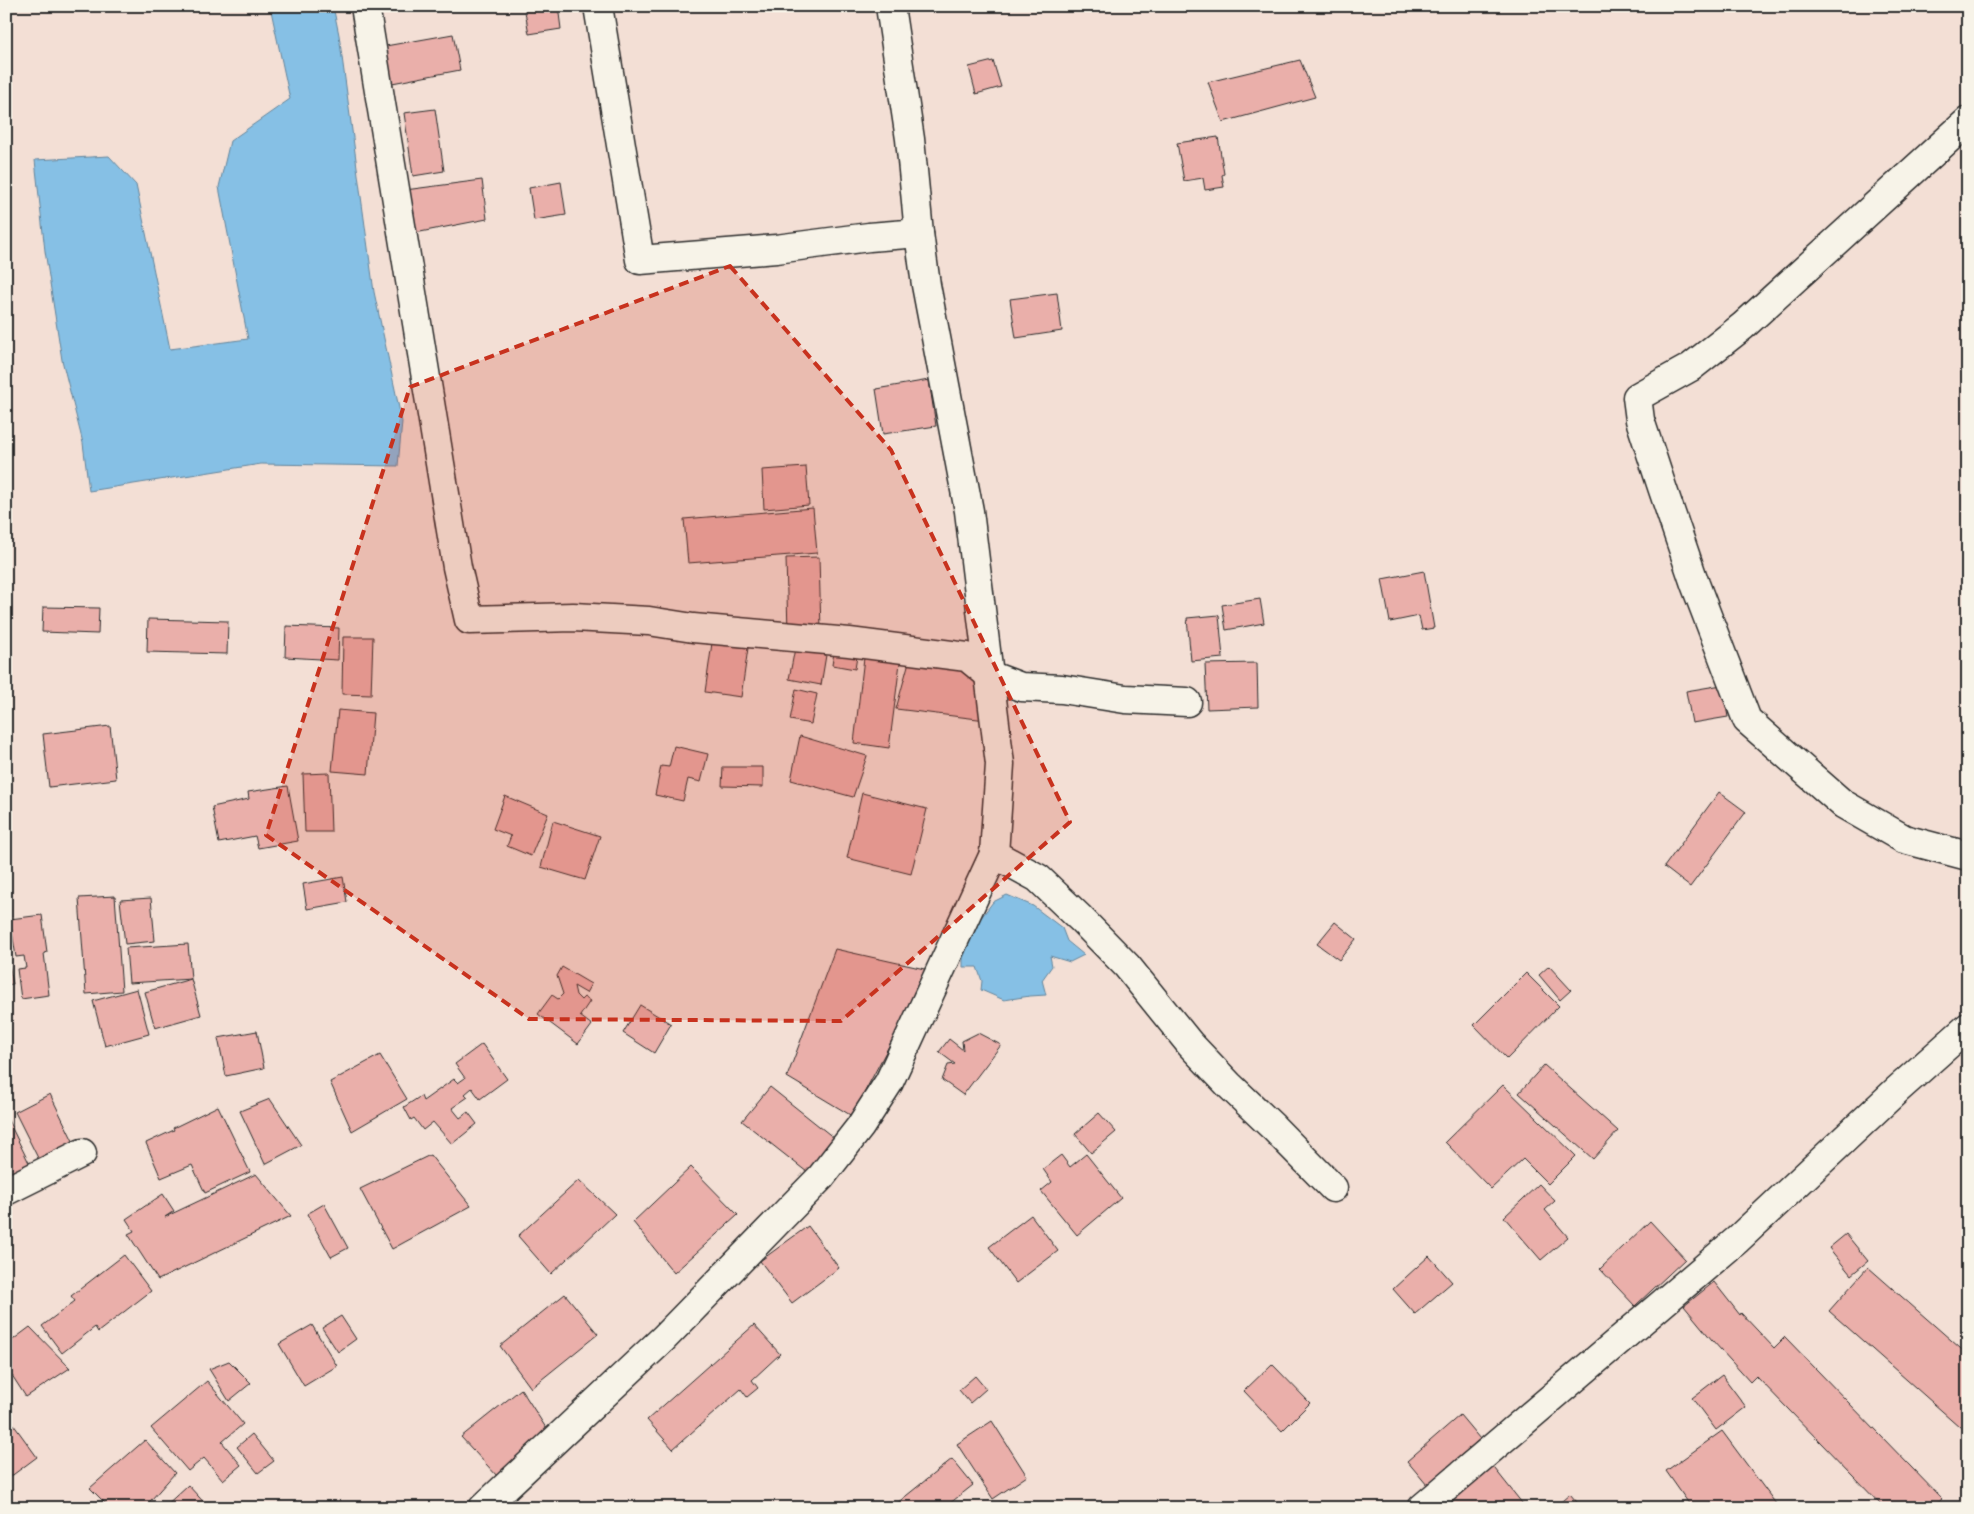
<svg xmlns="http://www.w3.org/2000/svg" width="1974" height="1514" viewBox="0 0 1974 1514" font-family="'Gochi Hand',sans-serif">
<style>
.water{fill:#86c0e5;stroke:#62849b}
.building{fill:#eaafaa;stroke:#2b2b2b}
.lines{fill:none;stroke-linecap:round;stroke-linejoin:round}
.minor-casing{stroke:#2b2b2b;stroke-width:31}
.path{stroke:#2b2b2b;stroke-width:3;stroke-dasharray:5 4;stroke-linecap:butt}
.minor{stroke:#f7f3e8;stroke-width:28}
.marked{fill:#c8321e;fill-opacity:0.2;stroke:#c8321e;stroke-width:4;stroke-dasharray:10 6;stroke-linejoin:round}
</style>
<rect width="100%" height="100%" fill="#f3dfd5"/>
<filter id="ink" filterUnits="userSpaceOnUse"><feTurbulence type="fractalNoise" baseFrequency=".02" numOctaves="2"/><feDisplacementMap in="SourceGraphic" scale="10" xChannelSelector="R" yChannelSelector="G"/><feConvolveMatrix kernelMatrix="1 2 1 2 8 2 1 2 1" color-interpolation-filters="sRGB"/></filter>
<g filter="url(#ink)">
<g class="water">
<path d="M270,6H333L339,35L374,292L402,422L398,466L261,464L89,491L83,443L62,360L45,251L35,160L109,156L136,185L170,349L248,339L219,187L230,141L290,99Z"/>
<path d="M1007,895L1033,906L1062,928L1067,941L1084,955L1070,962L1050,956L1052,966L1042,980L1046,995L1030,996L1004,1000L981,990L982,981L977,967H963V950L969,927L977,923L993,902Z"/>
</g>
<g class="building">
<path d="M524,6H558L561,29L529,34Z"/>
<path d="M453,34L460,70L387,84L380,47Z"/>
<path d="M1300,60L1315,97L1223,122L1208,82Z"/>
<path d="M993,61L1001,87L976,94L969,67Z"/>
<path d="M435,109L444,171L413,176L404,113Z"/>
<path d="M1218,137L1224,174L1222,175L1224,187L1205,190L1203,178L1184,181L1177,143Z"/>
<path d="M482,180L487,219L415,233L405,190Z"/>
<path d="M561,182L566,215L534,220L529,188Z"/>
<path d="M1057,293L1062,331L1016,338L1010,299Z"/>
<path d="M929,380L936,426L883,434L876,389Z"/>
<path d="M806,467L809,505L764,509L762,470Z"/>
<path d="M813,508L817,553L688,563L684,519Z"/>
<path d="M819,557L821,631L788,632L786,558Z"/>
<path d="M1424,571L1434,628L1422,630L1419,616L1390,622L1382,579Z"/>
<path d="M1260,599L1264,623L1226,630L1222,605Z"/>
<path d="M43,607L99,608L98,634L42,632Z"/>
<path d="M1219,615L1223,658L1191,661L1187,618Z"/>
<path d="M148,619L228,621L227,654L147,652Z"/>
<path d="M286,626L339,628L338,660L285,657Z"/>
<path d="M343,637H373L371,695L342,694Z"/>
<path d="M712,643L748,648L741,697L705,692Z"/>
<path d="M796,643L827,649L821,685L789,679Z"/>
<path d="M835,646L858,650L855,669L832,665Z"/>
<path d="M865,649L901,655L889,748L854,743Z"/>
<path d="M910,658L975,669L986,720L896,709Z"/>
<path d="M1257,663L1258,707L1207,709L1205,664Z"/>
<path d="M1722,685L1728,717L1692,723L1686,691Z"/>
<path d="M796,689L817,694L811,724L790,720Z"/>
<path d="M338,710L373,713L368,774L332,771Z"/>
<path d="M110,726L116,779L49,787L43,734Z"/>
<path d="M800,736L867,756L853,797L791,780Z"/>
<path d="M674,746L708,754L701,782L688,779L683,801L655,795L661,766L669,767Z"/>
<path d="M723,767H763V787L722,786Z"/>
<path d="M329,773L331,832H305L303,774Z"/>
<path d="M288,786L298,841L258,848L255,836L219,843L212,807L249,799L248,792Z"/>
<path d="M1719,792L1746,812L1690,887L1664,867Z"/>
<path d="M862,793L927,809L911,874L847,858Z"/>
<path d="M505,796L548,814L531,856L507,846L511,836L493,829Z"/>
<path d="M553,821L600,836L585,880L541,867Z"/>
<path d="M343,877L347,902L307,909L303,884Z"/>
<path d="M115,896L122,991L86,994L79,898Z"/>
<path d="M151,898L155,941L125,944L120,900Z"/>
<path d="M42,915L47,952L44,953L49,995L21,999L17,969L26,968L24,956L16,957L10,919Z"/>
<path d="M1335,922L1356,939L1339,960L1317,944Z"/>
<path d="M188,944L191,979L129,983L126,948Z"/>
<path d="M6,948L13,984L6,985Z"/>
<path d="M835,949L929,970L852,1116L787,1077Z"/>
<path d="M1549,966L1571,990L1560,1000L1539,975Z"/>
<path d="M562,967L591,984L586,993L574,986L576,995L581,1000L584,997L590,1001L580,1016L592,1025L578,1044L538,1014L552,995L558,999L563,994L557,976Z"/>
<path d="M1526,973L1559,1006L1507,1059L1474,1025Z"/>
<path d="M191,979L201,1015L155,1028L145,992Z"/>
<path d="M137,989L149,1034L105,1046L93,1001Z"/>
<path d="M640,1005L671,1024L654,1053L623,1033Z"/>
<path d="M257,1031L264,1068L226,1076L218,1038Z"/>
<path d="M978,1033L1001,1045L963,1095L942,1080L948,1065L955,1064L939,1052L949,1039L963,1050L962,1041Z"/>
<path d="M482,1044L507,1079L480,1099L472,1088L465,1094L468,1097L452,1108L460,1118L468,1112L477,1124L452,1144L433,1122L423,1130L414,1118L411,1120L404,1107L421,1096L423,1101L454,1079L458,1083L465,1078L455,1064Z"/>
<path d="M380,1055L407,1099L352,1131L330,1082Z"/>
<path d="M1544,1065L1618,1131L1593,1159L1519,1093Z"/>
<path d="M1503,1085L1576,1156L1548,1184L1523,1159L1491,1189L1445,1142Z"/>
<path d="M770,1087L839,1142L812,1176L742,1121Z"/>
<path d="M50,1094L76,1147L41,1164L15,1112Z"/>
<path d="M270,1099L301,1145L265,1164L240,1111Z"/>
<path d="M218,1106L250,1172L205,1193L192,1165L161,1178L146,1143L174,1130L173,1128Z"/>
<path d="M1099,1113L1116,1132L1091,1153L1075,1134Z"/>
<path d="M6,1116L33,1171L6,1185Z"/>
<path d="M1086,1154L1121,1198L1077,1235L1041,1191L1052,1182L1043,1169L1061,1155L1070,1167Z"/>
<path d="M430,1155L471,1206L392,1249L360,1189Z"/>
<path d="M691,1167L738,1215L674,1273L633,1222Z"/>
<path d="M256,1174L291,1216L158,1280L128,1234L134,1231L126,1219L163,1194L174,1211L165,1217Z"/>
<path d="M579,1180L615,1214L551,1274L518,1236Z"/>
<path d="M1539,1184L1555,1201L1545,1210L1568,1237L1541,1260L1504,1217Z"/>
<path d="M324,1204L348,1248L331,1257L307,1214Z"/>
<path d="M1031,1215L1058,1251L1016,1283L989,1247Z"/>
<path d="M1650,1221L1685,1259L1635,1306L1600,1269Z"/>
<path d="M808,1226L839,1268L792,1303L760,1261Z"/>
<path d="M1846,1234L1868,1261L1851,1275L1829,1248Z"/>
<path d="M124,1255L151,1291L98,1332L95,1327L62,1353L42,1326L75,1301L71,1296Z"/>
<path d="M1429,1256L1452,1282L1415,1314L1393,1289Z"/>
<path d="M1868,1267L1968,1355V1434L1829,1311Z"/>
<path d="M1714,1282L1740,1315L1741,1313L1774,1348L1785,1337L1942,1499L1932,1508H1884L1756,1376L1750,1382L1712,1340L1684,1306Z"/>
<path d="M565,1294L598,1334L531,1388L500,1346Z"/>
<path d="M341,1316L356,1339L338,1352L322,1328Z"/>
<path d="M312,1325L337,1366L304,1386L279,1344Z"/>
<path d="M754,1325L780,1354L752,1380L758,1388L747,1397L741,1389L673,1449L647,1420Z"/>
<path d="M30,1327L70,1368L26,1397L6,1366V1345Z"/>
<path d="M229,1361L251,1383L229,1401L209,1369Z"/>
<path d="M1272,1364L1310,1403L1282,1431L1244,1391Z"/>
<path d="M1722,1375L1746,1407L1716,1430L1692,1398Z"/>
<path d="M975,1376L986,1389L970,1403L959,1390Z"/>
<path d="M207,1381L243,1424L222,1442L241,1465L223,1480L204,1458L188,1471L151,1428Z"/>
<path d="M521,1389L548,1431L498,1477L461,1437Z"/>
<path d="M1460,1415L1480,1439L1427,1485L1407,1461Z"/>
<path d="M8,1417L37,1457L6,1480V1418Z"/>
<path d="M992,1421L1027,1476L993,1499L957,1444Z"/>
<path d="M1722,1431L1779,1508H1692L1666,1471Z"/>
<path d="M252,1434L274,1461L258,1473L237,1447Z"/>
<path d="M145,1440L175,1473L144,1508H110L90,1488Z"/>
<path d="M952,1459L973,1485L944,1508H891Z"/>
<path d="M1491,1464L1526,1508H1458L1449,1498Z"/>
<path d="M188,1485L209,1508H163Z"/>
<path d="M1570,1494L1582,1508H1554Z"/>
</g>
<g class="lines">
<g class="minor-casing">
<g id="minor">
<path d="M365,6L457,567L469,620L573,617L649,621L693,628L849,642L967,657L989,675L1021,687L1062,689L1125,699L1187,702"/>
<path d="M598,6L640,260L776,249L869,237L919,233"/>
<path d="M890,6L910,139L919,233L926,285L969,511L989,675L1000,764L994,854L1038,878L1080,918L1127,966L1190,1044L1229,1085L1273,1127L1333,1188"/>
<path d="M1968,121L1743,326L1691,367L1637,397L1640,420L1662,487L1695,584L1747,720L1843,804L1904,839L1968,856"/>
<path d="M6,1191L82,1153"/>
<path d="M483,1508L663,1339L821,1177L860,1127L889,1082L994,854"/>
<path d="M1422,1508L1737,1240L1897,1090L1968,1027"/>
</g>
</g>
<path class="path" d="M6,1507L7,1508"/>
<use href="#minor" class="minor"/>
</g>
</g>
<path class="marked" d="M730,266L891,450L1070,822L841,1021L529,1019L266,835L410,387Z"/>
<rect width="1974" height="1514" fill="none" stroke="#f7f3e8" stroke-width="25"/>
<rect x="12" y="12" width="1949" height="1489" fill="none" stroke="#2b2b2b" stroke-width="2" filter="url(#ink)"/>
</svg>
